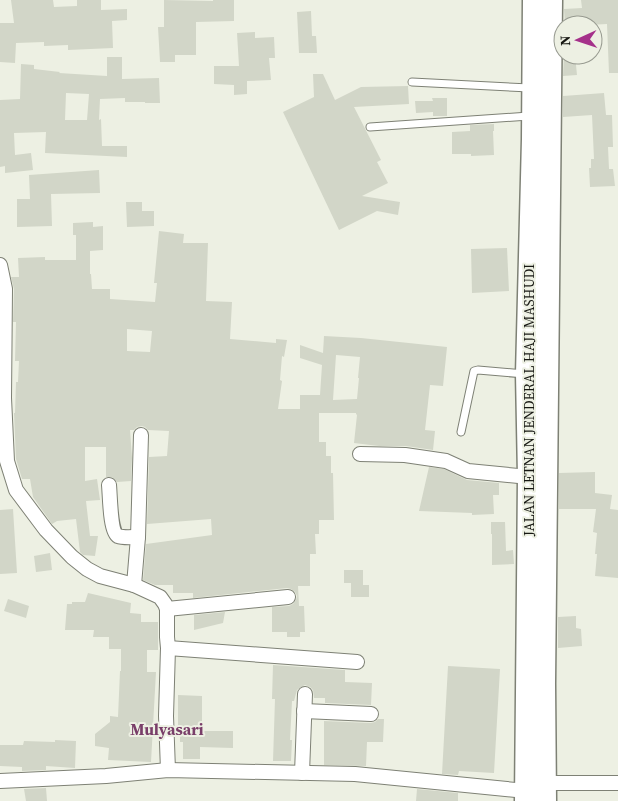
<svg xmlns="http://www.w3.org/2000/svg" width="618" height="801" viewBox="0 0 618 801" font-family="'Source Serif 4',serif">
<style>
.building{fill:#d2d6c8;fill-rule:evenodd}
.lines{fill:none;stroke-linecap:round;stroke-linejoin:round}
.service-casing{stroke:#7e8175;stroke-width:9}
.minor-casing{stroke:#7e8175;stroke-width:16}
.primary-casing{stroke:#7e8175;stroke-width:25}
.service{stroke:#fff;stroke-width:7}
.minor{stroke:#fff;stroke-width:14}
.primary{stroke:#fff;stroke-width:22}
.labels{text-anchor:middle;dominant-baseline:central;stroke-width:4;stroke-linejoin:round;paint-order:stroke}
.street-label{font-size:14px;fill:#171813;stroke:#edf0e3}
.quarter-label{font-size:16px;font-weight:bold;fill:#793e69;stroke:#edf0e3}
</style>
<rect width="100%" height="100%" fill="#edf0e3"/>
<g class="building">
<path d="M11,0H53L54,7L77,6V0H101V10L127,9V20L112,21L113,48L68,50V45L44,46V42L16,43L15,63L0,62V23H14Z"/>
<path d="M164,0L213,1V0H234V21L196,22V55H175V62H160L158,27H164Z"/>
<path d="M581,0H618V73H609L607,24L588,25V23L565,24L564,9L582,8Z"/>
<path d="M311,11L312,36H316L317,53H299L297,12Z"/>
<path d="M255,32V38L274,37L275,58H269L271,80L247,81V94L234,95V85L214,84V66H239L237,33Z"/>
<path d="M564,55H575L577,75L563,76Z"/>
<path d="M107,57H122V79L159,78L160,103H145V102H125V98L100,99L99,120L101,119L102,146H127V157L45,153L46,132L14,133L15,155L31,153L33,170L5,173V166L0,167V100L20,99L21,64L34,65V69L60,72L59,73L107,76ZM66,93L89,94L87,120H65Z"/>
<path d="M313,74H323L335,100L361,87L408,86L409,104L354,107L381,160L377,162L388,183L362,196L400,202L398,215L377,211L339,230L283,112L314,97Z"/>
<path d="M604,93L606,115H612L613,147H608L609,169H613L615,186L590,187L589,168H591V159H594L592,115L563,117V96Z"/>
<path d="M432,98H447V116H433V112L416,113L415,101H433Z"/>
<path d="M494,124V131H493L494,155L471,156V154H452V132L470,131V125Z"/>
<path d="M99,170L100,193L51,194L52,226L17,227V199H30L29,175Z"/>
<path d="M126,202H142V211H154V226L127,227Z"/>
<path d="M93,222V227L103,226V250L90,251V274H91L92,289H110V299L155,302L157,283H154L159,231L184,234L183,243H208L206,301L232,302L230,339L276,343V339L287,340L284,357L282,356L280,380L282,381L278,409H300V395H320L322,365L300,358V345L323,353L324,336L361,338L447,347L443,386L430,385L425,430L435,431L433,450L406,446H379L354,443L357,415L356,414V413H319V442H326V456H331V473H333L334,520H319V534H315L316,554H310V586H298L299,606H304L305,632H300V637H287V632H272V607L289,606L293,604L296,600L297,596L295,592L291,589L287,588L193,598V593H173V585H155L143,580L146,544L212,535L211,519L147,524L149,457L167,456L169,431L148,430L145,427L142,426L137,427L134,430H130L132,458L131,481L117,482L112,477H106V447H85V481L97,479L100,500L86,501L90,536H98L95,556L83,555L80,552L76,519L57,521L52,524L33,497L30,479H22L16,459L14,413H15L16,382H18L19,361H15L16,322H13L14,289L11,277H19L18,258L45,257V260H76V235H73V223ZM127,329L152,331L150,352L127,351ZM336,355L360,357L358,378H359L357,399L333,400Z"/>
<path d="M507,248L509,291L472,293L471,249Z"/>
<path d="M429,467L444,469L467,480L499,483V495H493L494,514L472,515V513L419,511Z"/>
<path d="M595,472V493L612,495L610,509L618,510V578L595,576L597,554H595L597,533L593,532L596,509H559V473Z"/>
<path d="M13,509L17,573L0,574V510Z"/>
<path d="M491,522H505L506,551L513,550L514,564L492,565V534H491Z"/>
<path d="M50,553L52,570L36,572L34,556Z"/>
<path d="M344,570H363V585H369V597H351V583H344Z"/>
<path d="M88,593L131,603L130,613L141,614V622H158V650H147V672H156L151,762L108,760L109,748L95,746V734L110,722V716L118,717L120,671H121V649H109V637H93L94,630H65L67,604H72V602H85Z"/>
<path d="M8,599L29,606L26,618L4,611Z"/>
<path d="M225,612L223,623L194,630V615Z"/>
<path d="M576,616V628L581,629L582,646L558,648V617Z"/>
<path d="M273,665L345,670V682L372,683L371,705L325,703V698H314L313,690L310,687L305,685L301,687L297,690L294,701H292L290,740H292L291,761H273L275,699H272Z"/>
<path d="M448,666L500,669L494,773L459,771L458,775L442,774Z"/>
<path d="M178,695L202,696V731H233V748L200,747V759H183V742H180V725H178Z"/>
<path d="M378,719H384L383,742H367L366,766L324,765V721L371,723L375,722Z"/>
<path d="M55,740L76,741L75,768L46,766V770L22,771V767L0,766V745H23L24,741L55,742Z"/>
<path d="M46,788L47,801H26L24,789Z"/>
<path d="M417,789L458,793V801H416Z"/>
</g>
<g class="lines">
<g class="service-casing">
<g id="service">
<path d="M412,82L530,88"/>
<path d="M370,127L529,116"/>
<path d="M461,432L474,371L478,370L524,374"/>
</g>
</g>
<g class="minor-casing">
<g id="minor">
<path d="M0,265L5,289L4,398L7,461L16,490L46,530L72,557L87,569L100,576L134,585L160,597L165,604L167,609V637L168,648L166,716L168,770"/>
<path d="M360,454L405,455L446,461L468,471L529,477"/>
<path d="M109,485C110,494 110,532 118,536C123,538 132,537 138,537"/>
<path d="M134,585L138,537L141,435"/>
<path d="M167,609L288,597"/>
<path d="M168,648L357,662"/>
<path d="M304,711L371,714"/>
<path d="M302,773L305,694"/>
<path d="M0,781L106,776L168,770L355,774L526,791"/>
<path d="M545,783H618"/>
</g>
</g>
<g class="primary-casing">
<g id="primary">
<path d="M526,801L529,477L527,374L533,139L534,0"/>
<path d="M545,801L544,684L551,0"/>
</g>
</g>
<use href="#service" class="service"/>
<use href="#minor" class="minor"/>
<use href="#primary" class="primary"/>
</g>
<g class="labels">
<g class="street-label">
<text transform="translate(529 400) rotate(-90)">JALAN LETNAN JENDERAL HAJI MASHUDI</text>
</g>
<g class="quarter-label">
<text x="167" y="729">Mulyasari</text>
</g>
</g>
<g transform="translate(578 40) rotate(267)"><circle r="24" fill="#edf0e3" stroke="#979a90"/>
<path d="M0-4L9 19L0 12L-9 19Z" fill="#a5318a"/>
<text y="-8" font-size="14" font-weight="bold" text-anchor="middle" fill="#171813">N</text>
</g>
</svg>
